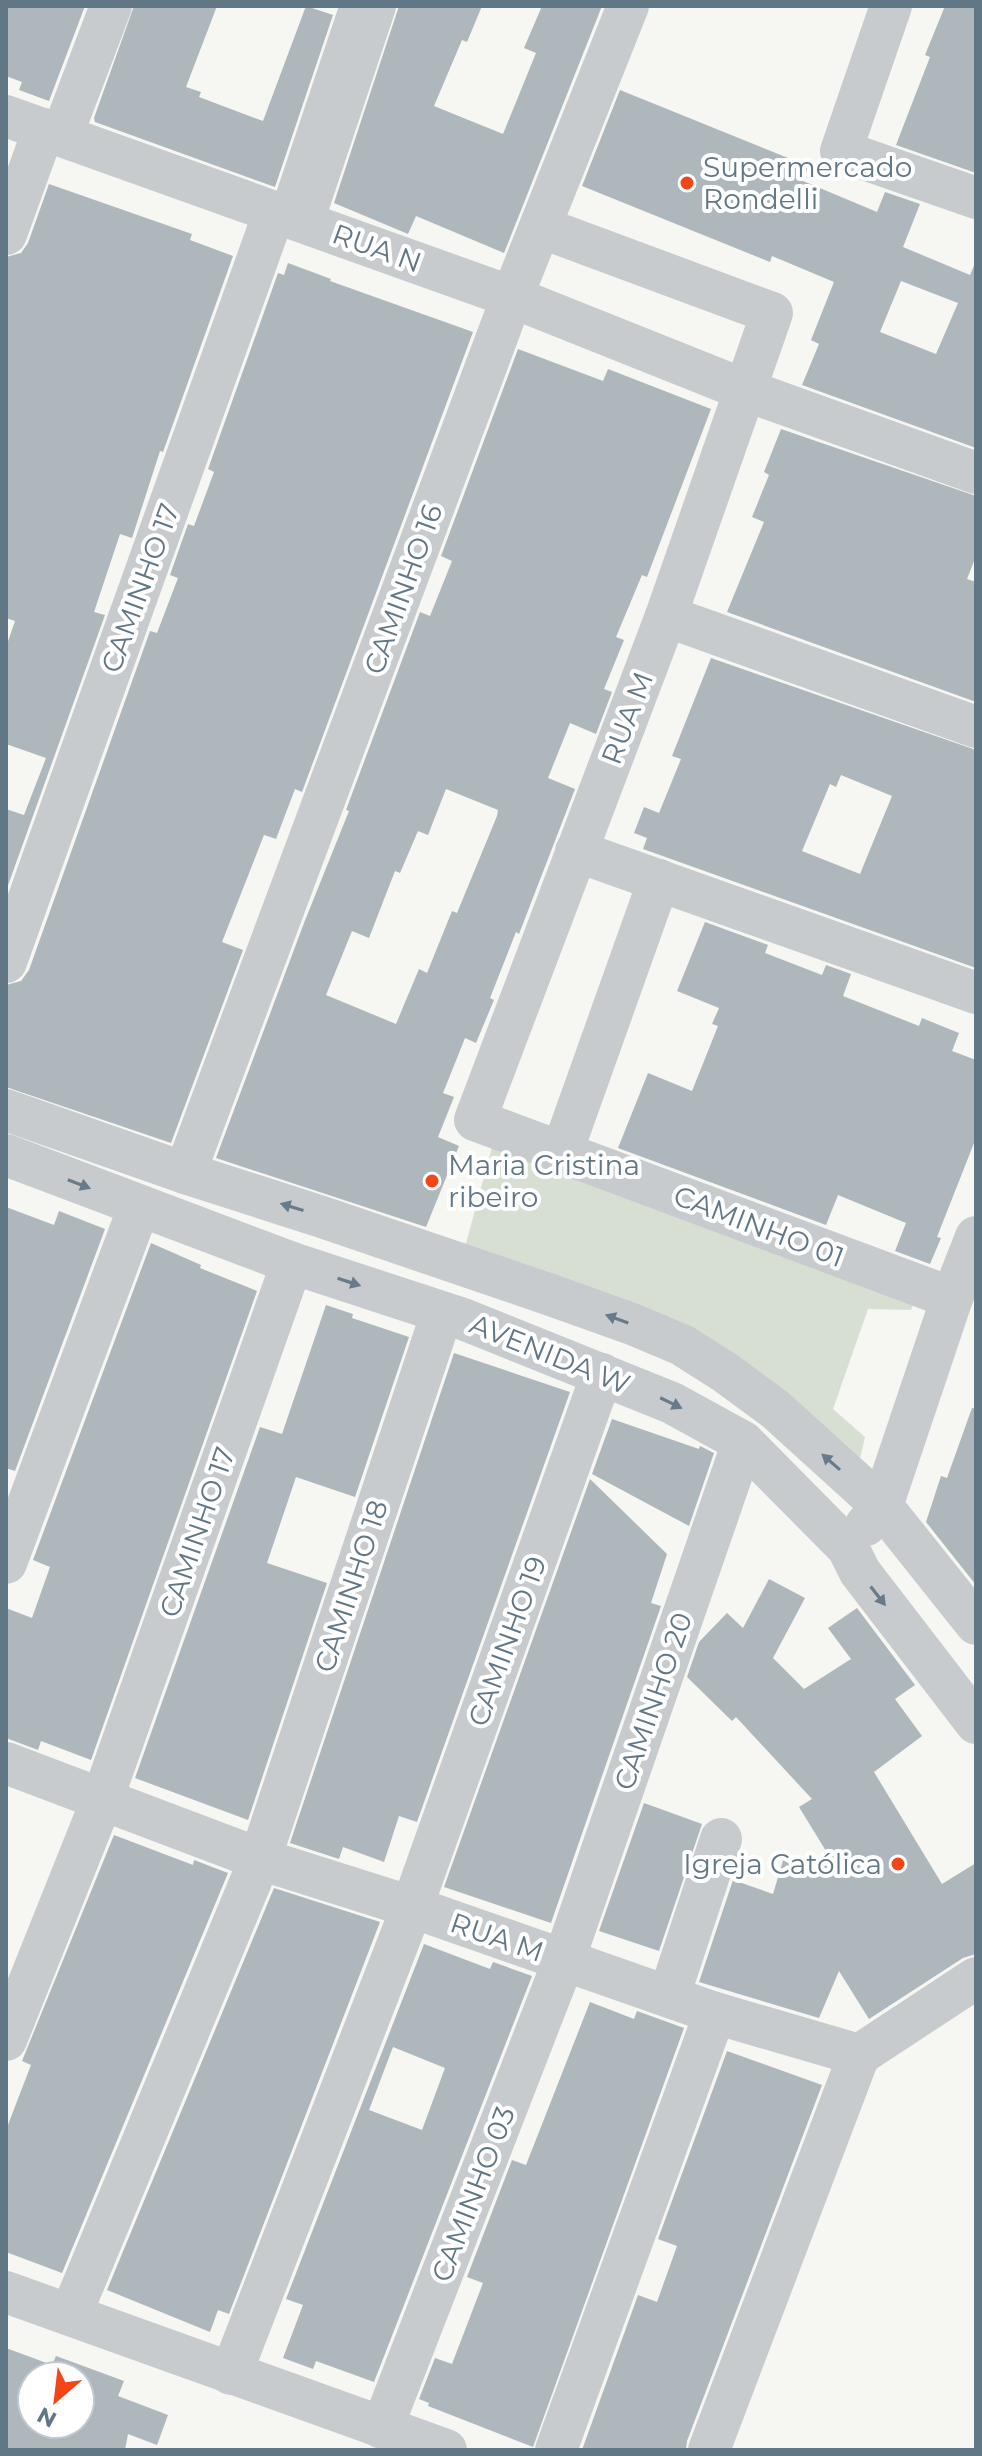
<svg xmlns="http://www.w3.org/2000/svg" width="982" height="2456" viewBox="0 0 982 2456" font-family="Montserrat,sans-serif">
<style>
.green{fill:#d7dfd3}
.building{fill:#aeb7bc;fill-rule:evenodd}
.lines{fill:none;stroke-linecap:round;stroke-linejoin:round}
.minor{stroke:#c8cbce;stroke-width:42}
.oneway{fill:#677b8a}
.poi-dot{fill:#f34516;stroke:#fff;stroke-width:3}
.labels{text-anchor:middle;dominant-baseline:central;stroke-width:8;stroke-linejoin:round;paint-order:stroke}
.poi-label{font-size:28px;fill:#627786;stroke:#fff;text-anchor:start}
.street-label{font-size:28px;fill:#627786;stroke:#fff}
</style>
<rect width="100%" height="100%" fill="#f6f6f2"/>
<path class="green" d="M494,1140L916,1297L911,1310L868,1309L833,1409L865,1437L858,1467L465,1247Z"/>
<g class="building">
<path d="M6,6H85L49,101L19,90L22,82L6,76Z"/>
<path d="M134,6H217L186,87L201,92L199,97L263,121L306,6L333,15L275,187L95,122L94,118Z"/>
<path d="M399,6H482L467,42L462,40L434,106L503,134L536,53L524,48L542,6H602L504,253L416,216L408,234L334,203Z"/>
<path d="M945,6H976V173L896,145L930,57L925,55Z"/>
<path d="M620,90L808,166L803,181L877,212L885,192L920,204L903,247L970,275L976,261V448L802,385L819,344L811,340L834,282L772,256L770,262L582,186ZM901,281L958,303L936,354L880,332Z"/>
<path d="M49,184L192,234L190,240L233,256L163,452L160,451L132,538L120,534L94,612L105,615L6,891V809L24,815L46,758L6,744V647L15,621L6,618V257L21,253L28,243Z"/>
<path d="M288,263L331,279L330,281L473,332L302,792L295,789L276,839L264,835L222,942L243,950L171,1143L6,1087V985L21,981L29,970L150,631L157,633L178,578L170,575L188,524L194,526L214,472L208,469L278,273L284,275Z"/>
<path d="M518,349L603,381L608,369L711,409L647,577L642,575L616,637L624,640L604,689L612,692L596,734L570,723L548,778L575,789L519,934L516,932L490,998L494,1000L476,1043L465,1038L443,1093L454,1097L438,1137L459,1146L426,1227L216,1158L304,923L349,811L346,810L420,612L430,616L452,561L441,556ZM446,789L498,810L497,816L457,913L452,911L427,973L419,969L396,1024L326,995L352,931L369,938L395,871L400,873L418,831L428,835Z"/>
<path d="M781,429L976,496V556L967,579L976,582V702L727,612L764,522L752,517L769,475L764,472Z"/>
<path d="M711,658L976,750V968L643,849L647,838L634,833L644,807L659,813L681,759L672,756ZM841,775L892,796L860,874L802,851L830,784L836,787Z"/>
<path d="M705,922L768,945L765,953L822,975L826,965L851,974L843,996L919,1026L922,1018L959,1033L952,1051L976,1060V1138L937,1237L941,1238L930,1264L895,1251L906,1223L838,1195L826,1225L618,1148L648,1073L692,1091L718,1026L712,1024L719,1008L677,991Z"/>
<path d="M6,1207L54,1225L59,1211L105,1229L15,1471L6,1468Z"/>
<path d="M151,1243L201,1265L200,1268L257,1291L91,1760L41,1741L38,1750L6,1738V1608L32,1618L50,1567L33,1560Z"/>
<path d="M326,1305L353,1314L352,1318L409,1337L355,1497L296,1477L267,1563L327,1583L248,1820L135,1778L260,1427L282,1434Z"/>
<path d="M454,1353L570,1392L417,1822L399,1816L384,1862L343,1847L339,1859L290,1843Z"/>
<path d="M972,1408L976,1409V1585L926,1522L941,1476L947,1478Z"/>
<path d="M612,1419L699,1449L700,1446L714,1453L689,1526L592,1474Z"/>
<path d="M590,1479L667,1554L651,1603L661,1606L551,1923L444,1887Z"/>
<path d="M769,1579L805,1598L773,1658L804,1689L851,1659L828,1628L857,1608L915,1685L895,1699L922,1736L874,1772L942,1884L976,1863V1954L963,1958L869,2019L839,1971L819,2018L699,1982L733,1880L773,1894L785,1854L837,1869L799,1807L812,1799L736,1717L732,1721L687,1677L699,1642L727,1613L743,1628Z"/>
<path d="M644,1803L702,1824L659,1951L599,1931Z"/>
<path d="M114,1835L193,1865L194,1860L228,1873L62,2273L6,2252V2130L31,2065L22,2061Z"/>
<path d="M274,1888L380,1922L229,2314L218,2310L210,2332L107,2290Z"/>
<path d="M424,1944L490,1969L493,1962L532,1976L374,2382L316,2361L313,2369L283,2358L303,2305L286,2299ZM393,2047L445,2068L422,2130L369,2110Z"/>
<path d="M590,2002L634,2019L637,2011L684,2028L533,2447L428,2406L429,2403L419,2399L435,2358L452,2364L483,2283L467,2277L512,2160L526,2165Z"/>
<path d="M727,2051L822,2085L687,2441L686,2450H582L638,2295L657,2302L677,2246L658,2239Z"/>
<path d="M6,2348L52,2365L56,2356L124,2381L118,2396L168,2415L157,2445L128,2434L125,2450H6ZM32,2376H80V2424H32Z"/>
</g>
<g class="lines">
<g class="minor">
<path d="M361,6L290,217L303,221L375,6"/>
<path d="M891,6L841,151L976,198"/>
<path d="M6,116L512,297L745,390L976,473"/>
<path d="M62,135L111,6"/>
<path d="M540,227L772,313L666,616L475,1120L952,1298"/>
<path d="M6,234L44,129"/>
<path d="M666,616L976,727"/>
<path d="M576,851L976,993"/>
<path d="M6,962L274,213"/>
<path d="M6,1110L185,1173L322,1217L551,1295L632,1324L682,1345L726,1373L775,1409L882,1506L976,1624"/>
<path d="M562,1152L659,880"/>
<path d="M6,1155L292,1263L463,1319L672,1403L743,1442L848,1548L860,1572L976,1723"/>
<path d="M185,1173L512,297L628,6"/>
<path d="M866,1525L882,1506L952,1298L976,1237"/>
<path d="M6,1563L139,1207"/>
<path d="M6,1763L260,1859L412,1907L715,2013L859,2055L976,1978"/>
<path d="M669,1996L721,1839"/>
<path d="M6,2040L102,1800L292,1263"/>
<path d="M6,2292L446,2450"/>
<path d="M71,2314L260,1859L442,1313"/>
<path d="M231,2374L412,1907L602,1374"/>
<path d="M382,2428L564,1960L743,1442"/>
<path d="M556,2450L715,2013"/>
<path d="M709,2450L859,2055"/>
</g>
</g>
<defs><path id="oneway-solid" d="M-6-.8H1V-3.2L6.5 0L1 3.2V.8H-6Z" transform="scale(2)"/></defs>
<g class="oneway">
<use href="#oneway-solid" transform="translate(79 1184) rotate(21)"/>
<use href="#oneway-solid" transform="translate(292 1207) rotate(-163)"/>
<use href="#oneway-solid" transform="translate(349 1282) rotate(18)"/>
<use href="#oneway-solid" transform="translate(617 1319) rotate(-160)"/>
<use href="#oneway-solid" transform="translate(671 1403) rotate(26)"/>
<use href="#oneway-solid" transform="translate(831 1462) rotate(-139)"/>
<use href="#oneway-solid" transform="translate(878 1596) rotate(52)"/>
</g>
<g class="poi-dot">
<circle cx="687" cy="183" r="8"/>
<circle cx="432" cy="1181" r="8"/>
<circle cx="898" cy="1864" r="8"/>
</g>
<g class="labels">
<g class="poi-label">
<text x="703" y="167">Supermercado<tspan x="703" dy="32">Rondelli</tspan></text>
<text x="448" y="1165">Maria Cristina<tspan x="448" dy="32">ribeiro</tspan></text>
<text x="882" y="1864" text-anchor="end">Igreja Católica</text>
</g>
<g class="street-label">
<text transform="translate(377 248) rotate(20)">RUA N</text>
<text transform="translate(140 588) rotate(-70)">CAMINHO 17</text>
<text transform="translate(403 589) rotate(-70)">CAMINHO 16</text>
<text transform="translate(627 718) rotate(-69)">RUA M</text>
<text transform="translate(759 1226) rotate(21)">CAMINHO 01</text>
<text transform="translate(550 1354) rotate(22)">AVENIDA W</text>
<text transform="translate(197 1532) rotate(-71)">CAMINHO 17</text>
<text transform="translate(351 1586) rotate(-72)">CAMINHO 18</text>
<text transform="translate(507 1641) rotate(-70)">CAMINHO 19</text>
<text transform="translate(653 1701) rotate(-71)">CAMINHO 20</text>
<text transform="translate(497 1937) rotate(19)">RUA M</text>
<text transform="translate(473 2194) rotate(-69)">CAMINHO 03</text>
</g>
</g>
<rect width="982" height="2456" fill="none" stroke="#627786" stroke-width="16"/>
<g transform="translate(56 2400) rotate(208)"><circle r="38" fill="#ffffff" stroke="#c0c9cf" stroke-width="2"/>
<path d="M0-6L14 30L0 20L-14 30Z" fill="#f34516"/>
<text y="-12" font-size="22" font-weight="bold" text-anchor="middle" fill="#627786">N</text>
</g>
</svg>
